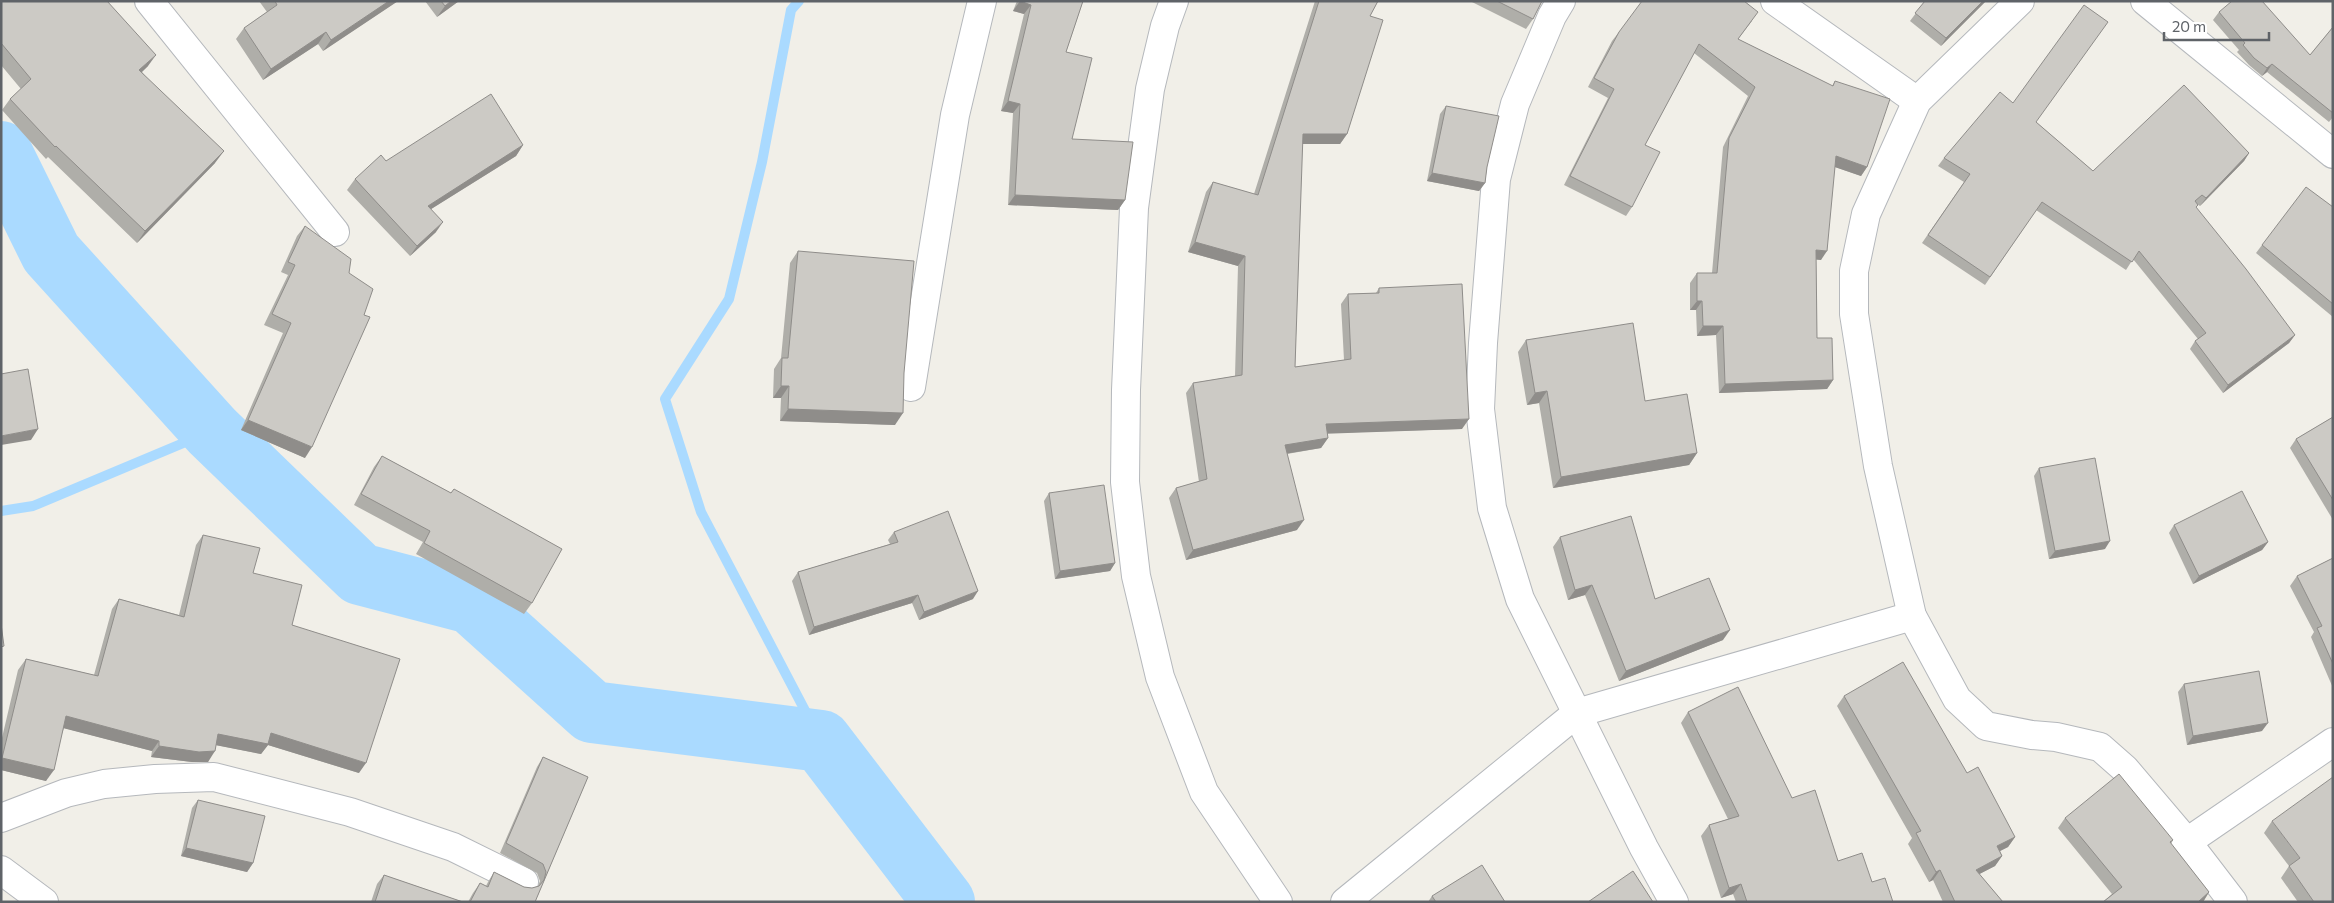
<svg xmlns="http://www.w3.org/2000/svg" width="2334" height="903" viewBox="0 0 2334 903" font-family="Commissioner,sans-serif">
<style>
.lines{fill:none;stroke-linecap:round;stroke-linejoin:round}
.stream{stroke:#aadaff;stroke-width:10}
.river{stroke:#aadaff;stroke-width:62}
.street-casing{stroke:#b5b8bc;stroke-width:30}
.street{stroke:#fff;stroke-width:28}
.wall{fill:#afaea9}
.shaded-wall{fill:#8f8d8a}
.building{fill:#cccac5;stroke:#8f8d8a}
</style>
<rect width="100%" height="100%" fill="#f1efe8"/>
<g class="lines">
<g class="stream">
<path d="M799,1L791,10L762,162L729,299L665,399L701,512L821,741"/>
<path d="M1,511L33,506L212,431"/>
</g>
<path class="river" d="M1,152L51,253L212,431L360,574L471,603L592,712L821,741L944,902"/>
<g class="street-casing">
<g id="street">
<path d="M149,1L335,232"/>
<path d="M1174,1L1165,26L1150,89L1134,208L1126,390L1125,482L1136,576L1160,677L1204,792L1278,902"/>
<path d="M1561,1L1552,16L1515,104L1496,179L1483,343L1480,409L1492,508L1520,599L1644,848L1674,902"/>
<path d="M1775,1L1917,101"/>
<path d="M2020,1L1917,101L1866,214L1854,271V314L1878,466L1912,616L1957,699L1986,726L2032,735L2056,737L2100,747L2125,769L2187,842L2233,902"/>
<path d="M2145,1L2333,154"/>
<path d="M911,387L955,115L982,1"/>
<path d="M1,818L66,793L104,784L155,779L214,777L350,812L453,847L524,882"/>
<path d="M2187,842L2333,742"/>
<path d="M1,870L44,902"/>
<path d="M1345,902L1577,713L1912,616"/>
</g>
</g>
<use href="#street" class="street"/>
</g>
<g class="wall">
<path d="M1,1L148,66L142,72L215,163L137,243L48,157L46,159L2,110L10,99L21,89L1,65Z"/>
<path d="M259,1H398L323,51L318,44L263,80L236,39L244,28L267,12Z"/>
<path d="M425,1H459L437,17Z"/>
<path d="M1017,1H1083L1066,52L1072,139L1125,200L1118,210L1008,205L1013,113L1001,111L1024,14L1013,11Z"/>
<path d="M1315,1H1378L1370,16L1347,134L1340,144H1302L1295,367L1344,360L1341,304L1348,294L1376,293L1379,288L1462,429L1328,433V438L1321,448L1287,454L1297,530L1186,560L1169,498L1176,488L1199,482L1186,393L1193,383L1235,376L1238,266L1188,252L1206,192L1213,182L1254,194Z"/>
<path d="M1470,1H1542L1533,19L1526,29Z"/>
<path d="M1925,1H1986L1941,46L1910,21Z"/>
<path d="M2219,12L2310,55L2333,27V117L2329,122L2267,72L2262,76L2249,65L2237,52L2239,50L2213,20Z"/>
<path d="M1752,21L1738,39L1832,86L1835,81L1867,167L1861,176L1835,167L1821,260L1816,259L1817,338L1833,380L1827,389L1719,393L1716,335L1697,336L1696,310H1690V283L1697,273H1712L1723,147L1748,96L1694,53L1645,145L1632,207L1626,216L1564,185L1608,98L1588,87L1612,41L1619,32Z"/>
<path d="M1446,106L1487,167L1485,183L1479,191L1427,181L1440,114Z"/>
<path d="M2036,122L2093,171L2249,153L2244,161L2200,206L2197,204L2198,205L2196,208L2295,335L2289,343L2223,393L2190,349L2195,341L2198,339L2133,259L2126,270L2036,210L1985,285L1922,243L1964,182L1938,166L1944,158Z"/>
<path d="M523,145L516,156L431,209L436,232L410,256L347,190L355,179L386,161Z"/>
<path d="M2333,207V317L2256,253L2262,245Z"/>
<path d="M305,226V458L241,430L283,333L264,325L288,275L281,272L297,236Z"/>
<path d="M798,251L895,425L780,421L781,398H773L774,369L781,358L790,263Z"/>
<path d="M1526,340L1645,401L1697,453L1689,465L1553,488L1539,403L1527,405L1518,352Z"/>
<path d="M2333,417V520L2290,448L2296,439Z"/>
<path d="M382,456L451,493L454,489L532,603L524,614L416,554L423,542L354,505L374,467Z"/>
<path d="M2039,468L2105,549L2049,559L2034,476Z"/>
<path d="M1049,493L1115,563L1110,571L1055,579L1044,501Z"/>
<path d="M2174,525L2268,542L2262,550L2193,584L2169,533Z"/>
<path d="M894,532L973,599L919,620L912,603L809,635L792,581L798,572L890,544L888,540Z"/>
<path d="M203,535L253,573L292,625L359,773L268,745L261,754L216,745L208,762H192L151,757L152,751L64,728L46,781L1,770V742L18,670L26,659L94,675L112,609L119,599L179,615L196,545Z"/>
<path d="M1560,537L1655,599L1723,640L1619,681L1585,595L1568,600L1553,547Z"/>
<path d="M2333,558V688L2311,637L2314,632L2290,586L2297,576Z"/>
<path d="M2184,684L2262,731L2187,745L2178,692Z"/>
<path d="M1844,696L1967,773L2015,837L2008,847L2000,851L2002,856L1995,866L1979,874L2003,902H1943L1933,880L1929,882L1908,844L1912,838L1837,706Z"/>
<path d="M1688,712L1792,798L1838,861L1872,882L1893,902H1736L1733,894L1721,898L1701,836L1709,825L1728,819L1681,723Z"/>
<path d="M543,757L588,777L535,902H468L473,893L480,883L486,886L488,882L494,872L524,887L532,888L538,886L540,881L537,873L500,853L537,767Z"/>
<path d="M198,800L253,863L247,872L181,856L192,808Z"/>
<path d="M2065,818L2173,840L2171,844L2209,892L2203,902H2103L2112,894L2058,828Z"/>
<path d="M2272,821L2333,902H2298L2281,878L2289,866L2264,833Z"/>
<path d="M384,875L463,902H371L377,884Z"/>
<path d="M1432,896L1505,902H1428Z"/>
</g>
<g class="shaded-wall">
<path d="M389,1H398L323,51L331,40Z"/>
<path d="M451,1H459L437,17L445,6Z"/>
<path d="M1020,1L1031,5L1024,14L1013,11Z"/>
<path d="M1983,1H1986L1941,46L1946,38Z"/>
<path d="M326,32L318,44L263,80L271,69Z"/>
<path d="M156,55L148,66L131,82L139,70Z"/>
<path d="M2272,64L2267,72L2262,76L2267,68Z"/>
<path d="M1008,101L1020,104L1013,113L1001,111Z"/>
<path d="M1303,134H1347L1340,144H1296Z"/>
<path d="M523,145L516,156L420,216L428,206Z"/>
<path d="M224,151L215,163L137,243L145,231Z"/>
<path d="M2249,153L2244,161L2200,206L2206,198Z"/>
<path d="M1836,156L1867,167L1861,176L1829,165Z"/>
<path d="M1432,173L1485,183L1479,191L1427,181Z"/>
<path d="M1015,195L1125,200L1118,210L1008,205Z"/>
<path d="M443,222L436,232L410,256L417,246Z"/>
<path d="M1195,242L1245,256L1238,266L1188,252Z"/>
<path d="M1816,250L1827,251L1821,260L1809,259Z"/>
<path d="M1697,301H1702L1696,310H1690Z"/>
<path d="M1703,326H1723L1716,335L1697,336Z"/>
<path d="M2295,335L2289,343L2223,393L2228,385Z"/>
<path d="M1833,380L1827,389L1719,393L1725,384Z"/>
<path d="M781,386H789L781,398H773Z"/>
<path d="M1547,391L1539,403L1527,405L1535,393Z"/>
<path d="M788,409L903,413L895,425L780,421Z"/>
<path d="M1469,419L1462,429L1319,434L1326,424Z"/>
<path d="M248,420L312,447L305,458L241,430Z"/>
<path d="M38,429L31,440L1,445V436Z"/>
<path d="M1328,438L1321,448L1278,455L1285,445Z"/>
<path d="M1697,453L1689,465L1553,488L1561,477Z"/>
<path d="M1304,520L1297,530L1186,560L1193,550Z"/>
<path d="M2110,541L2105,549L2049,559L2055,551Z"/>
<path d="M2268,542L2262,550L2193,584L2199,576Z"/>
<path d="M1115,563L1110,571L1055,579L1060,571Z"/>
<path d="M1592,585L1585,595L1568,600L1575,590Z"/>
<path d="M978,591L973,599L919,620L924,612Z"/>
<path d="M918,595L912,603L809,635L814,627Z"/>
<path d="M1730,630L1723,640L1619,681L1626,671Z"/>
<path d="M66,716L159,741L152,751L59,727Z"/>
<path d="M2268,723L2262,731L2187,745L2193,736Z"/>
<path d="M271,733L366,763L359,773L268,745L261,754L210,744L218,734Z"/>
<path d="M159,746L215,751L208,762H192L151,757Z"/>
<path d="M2,758L54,770L46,781L1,770V759Z"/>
<path d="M2015,837L2008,847L1990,856L1997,846Z"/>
<path d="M186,848L253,863L247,872L181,856Z"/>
<path d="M2002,856L1995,866L1968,880L1976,870Z"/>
<path d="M1940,870L1933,880L1929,882L1936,872Z"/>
<path d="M1741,884L1733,894L1721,898L1729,888Z"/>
<path d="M2209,892L2203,902H2198Z"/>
</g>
<g class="building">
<path d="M1,1H107L156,55L139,70L224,151L145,231L56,146L55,147L10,99L31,79L1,43Z"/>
<path d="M275,1H389L331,40L326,32L271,69L244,28L277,5Z"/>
<path d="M441,1H451L445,6Z"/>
<path d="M1020,1H1083L1066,52L1092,58L1072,139L1133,142L1125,200L1015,195L1020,104L1008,101L1031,5Z"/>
<path d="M1319,1H1378L1370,16L1383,20L1347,134H1303L1295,367L1351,359L1348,294L1379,293V288L1462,284L1469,419L1326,424L1328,438L1285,445L1304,520L1193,550L1176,488L1207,479L1193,383L1242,375L1245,256L1195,242L1213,182L1258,195Z"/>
<path d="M1497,1H1542L1533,19Z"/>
<path d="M1642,1H1744L1758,12L1738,39L1833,86L1835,81L1890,99L1867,167L1836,156L1827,251L1816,250L1817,338H1832L1833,380L1725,384L1723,326H1703L1702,301H1697V273H1717L1729,138L1755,87L1699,44L1645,145L1660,152L1632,207L1570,176L1614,89L1594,78L1619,32Z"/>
<path d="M1925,1H1983L1946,38L1915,13Z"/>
<path d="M2232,1H2262L2310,55L2333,27V113L2272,64L2267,68L2254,58L2243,45L2245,43L2219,12Z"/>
<path d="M2084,5L2108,22L2036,122L2093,171L2184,85L2249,153L2206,198L2202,195L2195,201L2198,205L2196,207L2246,269L2295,335L2228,385L2195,341L2206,333L2139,251L2132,262L2042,202L1990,277L1928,235L1970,174L1944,158L2000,92L2013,103Z"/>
<path d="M491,94L523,145L428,206L443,222L417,246L355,179L381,155L386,161Z"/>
<path d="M1446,106L1499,116L1487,167L1485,183L1432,173Z"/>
<path d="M2306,187L2333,207V304L2262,245Z"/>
<path d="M305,226L351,259L349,273L373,289L364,315L370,317L312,447L248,420L291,323L272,314L295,265L288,262Z"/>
<path d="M798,251L914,261L904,373L903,413L788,409L789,386H781L782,358H788Z"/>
<path d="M1633,323L1645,401L1687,394L1697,453L1561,477L1547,391L1535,393L1526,340Z"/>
<path d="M28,369L38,429L1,436V374Z"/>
<path d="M2333,417V500L2296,439Z"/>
<path d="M382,456L451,493L454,489L562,549L532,603L424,543L430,531L361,494Z"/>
<path d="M2095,458L2110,541L2055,551L2039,468Z"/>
<path d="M1104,485L1115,563L1060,571L1049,493Z"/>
<path d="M2242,491L2268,542L2199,576L2174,525Z"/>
<path d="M948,511L978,591L924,612L918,595L814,627L798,572L898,542L894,532Z"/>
<path d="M1631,516L1655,599L1709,578L1730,630L1626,671L1592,585L1575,590L1560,537Z"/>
<path d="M203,535L260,548L253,573L302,585L292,625L400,659L366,763L271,733L268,744L218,734L215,751L199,752L159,746V741L66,716L54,770L2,758L26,659L98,676L119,599L184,617Z"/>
<path d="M2333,558V664L2317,628L2322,626L2297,576Z"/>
<path d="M1,624L4,646L1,647Z"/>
<path d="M1903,662L1967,773L1978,767L2015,837L1997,846L2002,856L1976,870L2003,902H1955L1940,870L1936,872L1916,833L1921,831L1844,696Z"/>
<path d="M2259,671L2268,723L2193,736L2184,684Z"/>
<path d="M1738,687L1792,798L1815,790L1838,861L1862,853L1872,882L1885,878L1893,902H1747L1741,884L1729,888L1709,825L1739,816L1688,712Z"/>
<path d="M543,757L588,777L535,902H470L480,883L488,887L494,872L524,887L532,888L539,886L544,880L546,872L543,864L506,843Z"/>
<path d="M2119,774L2173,840L2170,842L2209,892L2198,902H2103L2122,887L2065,818Z"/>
<path d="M2333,777V902H2314L2289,866L2300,858L2272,821Z"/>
<path d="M198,800L265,816L253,863L186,848Z"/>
<path d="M1482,865L1505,902H1436L1432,896Z"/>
<path d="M1633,871L1653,902H1588Z"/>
<path d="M384,875L463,902H375Z"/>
</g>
<rect width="2334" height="903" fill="none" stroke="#5f6368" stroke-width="5"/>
<path d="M2164 32v8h105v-8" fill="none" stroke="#5f6368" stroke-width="2.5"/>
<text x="2172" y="32" font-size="15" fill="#5f6368" stroke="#ffffff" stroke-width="4" paint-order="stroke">20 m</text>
</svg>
